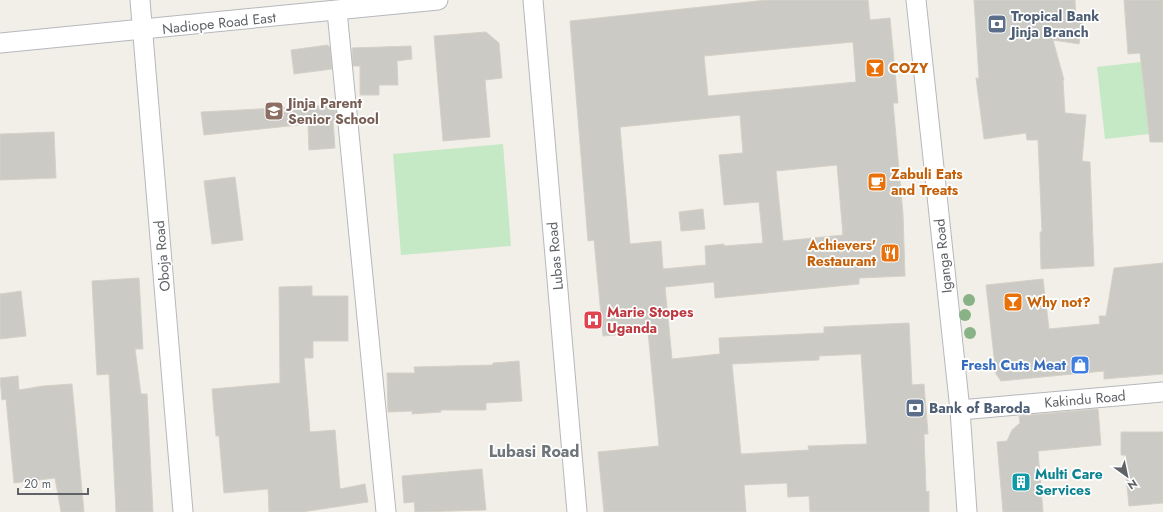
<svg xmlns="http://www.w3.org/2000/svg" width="1163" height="512" viewBox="0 0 1163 512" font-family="Jost,sans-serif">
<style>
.green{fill:#c5e8c5}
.building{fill:#cccac5;stroke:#d6d1c6;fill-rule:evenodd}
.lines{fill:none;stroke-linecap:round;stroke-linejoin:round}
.minor-casing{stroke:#b5b8bc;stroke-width:21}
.minor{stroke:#fff;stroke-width:19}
.tree{fill:#89b387}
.labels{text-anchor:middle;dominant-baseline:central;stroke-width:3.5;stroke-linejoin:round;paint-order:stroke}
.service-label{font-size:14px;font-weight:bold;fill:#4e5e75;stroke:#fff;text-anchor:start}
.street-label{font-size:14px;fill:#5f6368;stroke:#fff}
.food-label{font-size:14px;font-weight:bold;fill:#c56008;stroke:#fff;text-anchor:start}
.education-label{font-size:14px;font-weight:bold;fill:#785e54;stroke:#fff;text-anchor:start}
.health-label{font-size:14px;font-weight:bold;fill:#be3a42;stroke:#fff;text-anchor:start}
.shop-label{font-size:14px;font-weight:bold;fill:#366cbe;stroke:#fff;text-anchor:end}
.culture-label{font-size:14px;font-weight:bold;fill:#0d838f;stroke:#fff;text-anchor:start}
.quarter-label{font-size:16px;font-weight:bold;fill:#70757a;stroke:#fff}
</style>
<rect width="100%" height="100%" fill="#f1efe8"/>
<g class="green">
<path d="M1141,62L1149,134L1105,139L1097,67Z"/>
<path d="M503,144L511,246L401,255L393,154Z"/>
</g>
<g class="building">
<path d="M767,0H868L870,20L890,18L898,103H893L903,214L905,276L859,278V284L715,298L714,282L665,287L672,359L720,354L719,338L824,333V327L909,323L912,385L924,384L928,434H924L926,492L929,491V512H810L809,496L788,497L787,483L744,485L746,512H604L598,452L659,446L648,332L603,336L594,240L588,241L570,21ZM853,42L856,82L708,96L704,56ZM740,115L743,153L719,155L724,205L759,202L763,243L724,246V244L705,246L706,265L663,269L661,241L630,244L620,127ZM837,165L843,235L783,241L776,171ZM861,354L867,444L808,446L809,450L741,454L732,364L819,360V356Z"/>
<path d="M974,0H1075L1076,19L1083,20L1079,44L1053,40L1064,80L1063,81L1065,113L1086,115L1082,161L1090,162L1094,266L1041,269L1040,232H1042L1038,140H1027L1026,133L984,139L976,78H979Z"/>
<path d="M1124,0H1163V142H1150L1140,53L1128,54Z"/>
<path d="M486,32L499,43L502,78L485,80L490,137L443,141L434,36Z"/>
<path d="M328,45L330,48L332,69L294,74L291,50Z"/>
<path d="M411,46L412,59L397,61L398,85H379V95H360V66H353L352,48Z"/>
<path d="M335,105L337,121H333L335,148L309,150L308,124L204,135L201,112Z"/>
<path d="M54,132L56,178L0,180V134Z"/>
<path d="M235,177L243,240L212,244L204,181Z"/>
<path d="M703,209L705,229L681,231L679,212Z"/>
<path d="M1163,263V374L1104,379V371L1001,381L996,374L986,285L1043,279L1049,329L1100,324L1099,316H1106L1114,268Z"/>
<path d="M139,278L143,349H135L141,394H147L153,512H116L109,374L97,375L92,281Z"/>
<path d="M312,286V296H348V341H313V358H304L310,432L335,430L340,489L365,484L368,502L302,512H269L268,489L224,493L219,436H216L212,389L280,383L279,287Z"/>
<path d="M21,291L26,336L0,339V294Z"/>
<path d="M519,361L522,401L486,403V410H441V412L412,414V411L388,412L387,373H415L414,367L493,365V363Z"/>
<path d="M18,376L19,390L43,386L72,384L84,512H61L55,478L14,483L6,399L2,400L0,378Z"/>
<path d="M1098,409L1101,445L1038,451L1043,512H1003L997,442L1007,441L1012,430L1020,423L1019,416Z"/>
<path d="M1121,432H1163V503L1129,506L1124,455H1121Z"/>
<path d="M482,469L486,510L415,512L414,502L404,503L402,476Z"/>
</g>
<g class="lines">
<g class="minor-casing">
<g id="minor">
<path d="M140,0L183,512"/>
<path d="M533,0L577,512"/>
<path d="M916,0L960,410L967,512"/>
<path d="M337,11L386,512"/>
<path d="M0,43L438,0"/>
<path d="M960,410L1163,392"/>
</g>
</g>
<use href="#minor" class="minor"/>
</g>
<g class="tree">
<circle cx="969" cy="300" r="6"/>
<circle cx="965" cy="315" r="6"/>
<circle cx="970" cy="333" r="6"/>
</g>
<defs>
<g id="bank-square" transform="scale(1)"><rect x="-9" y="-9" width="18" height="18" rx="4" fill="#5c6f8a" stroke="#fff"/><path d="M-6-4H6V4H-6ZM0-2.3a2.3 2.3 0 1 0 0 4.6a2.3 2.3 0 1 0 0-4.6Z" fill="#fff"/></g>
<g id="bar-square" transform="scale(1)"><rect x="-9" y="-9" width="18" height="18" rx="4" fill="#e8710a" stroke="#fff"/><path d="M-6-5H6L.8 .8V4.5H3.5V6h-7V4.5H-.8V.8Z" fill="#fff"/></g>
<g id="school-square" transform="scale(1)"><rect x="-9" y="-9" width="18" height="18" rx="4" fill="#8d6e63" stroke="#fff"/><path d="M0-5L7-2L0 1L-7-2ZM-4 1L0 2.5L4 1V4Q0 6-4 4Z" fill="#fff"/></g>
<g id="cafe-square" transform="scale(1)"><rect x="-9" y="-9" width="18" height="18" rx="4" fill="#e8710a" stroke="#fff"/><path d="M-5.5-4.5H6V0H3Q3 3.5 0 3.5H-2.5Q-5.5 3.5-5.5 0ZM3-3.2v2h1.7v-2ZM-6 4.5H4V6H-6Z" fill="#fff"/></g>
<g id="restaurant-square" transform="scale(1)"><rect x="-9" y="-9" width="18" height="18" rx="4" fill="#e8710a" stroke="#fff"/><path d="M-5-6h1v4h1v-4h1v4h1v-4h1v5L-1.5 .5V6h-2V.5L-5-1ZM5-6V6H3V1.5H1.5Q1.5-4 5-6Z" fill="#fff"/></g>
<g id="hospital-square" transform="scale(1)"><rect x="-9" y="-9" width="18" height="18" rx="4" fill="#e0444e" stroke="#fff"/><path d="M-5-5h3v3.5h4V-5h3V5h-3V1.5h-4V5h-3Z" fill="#fff"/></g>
<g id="shop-square" transform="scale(1)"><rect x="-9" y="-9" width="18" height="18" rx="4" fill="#3f7fe0" stroke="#fff"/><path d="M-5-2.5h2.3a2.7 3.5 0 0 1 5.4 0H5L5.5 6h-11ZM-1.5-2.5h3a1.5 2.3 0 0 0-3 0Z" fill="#fff"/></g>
<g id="building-square" transform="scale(1)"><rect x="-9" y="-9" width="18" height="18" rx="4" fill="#0f9aa8" stroke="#fff"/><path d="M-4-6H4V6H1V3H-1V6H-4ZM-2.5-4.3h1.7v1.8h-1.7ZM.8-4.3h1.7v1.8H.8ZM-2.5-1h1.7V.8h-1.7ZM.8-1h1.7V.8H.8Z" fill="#fff"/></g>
</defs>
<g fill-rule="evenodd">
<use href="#bank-square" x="997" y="24"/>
<use href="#bar-square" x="875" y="68"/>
<use href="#school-square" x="274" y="111"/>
<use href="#cafe-square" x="877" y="182"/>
<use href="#restaurant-square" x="890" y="253"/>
<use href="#bar-square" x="1013" y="302"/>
<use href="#hospital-square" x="593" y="320"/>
<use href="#shop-square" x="1080" y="365"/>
<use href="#bank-square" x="915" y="408"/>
<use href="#building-square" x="1021" y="482"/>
</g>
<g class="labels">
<g class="service-label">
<text x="1011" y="16">Tropical Bank<tspan x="1011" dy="16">Jinja Branch</tspan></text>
<text x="929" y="408">Bank of Baroda</text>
</g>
<g class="street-label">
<text transform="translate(219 23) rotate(-6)">Nadiope Road East</text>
<text transform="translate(162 256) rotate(-95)">Oboja Road</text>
<text transform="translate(555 256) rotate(-95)">Lubas Road</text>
<text transform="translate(943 256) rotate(-96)">Iganga Road</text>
<text transform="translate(1085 399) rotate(-5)">Kakindu Road</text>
</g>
<g class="food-label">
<text x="889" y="68">COZY</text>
<text x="891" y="174">Zabuli Eats<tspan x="891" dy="16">and Treats</tspan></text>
<text x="876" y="245" text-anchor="end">Achievers'<tspan x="876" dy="16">Restaurant</tspan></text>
<text x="1027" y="302">Why not?</text>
</g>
<g class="education-label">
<text x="288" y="103">Jinja Parent<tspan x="288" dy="16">Senior School</tspan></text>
</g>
<g class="health-label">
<text x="607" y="312">Marie Stopes<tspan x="607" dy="16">Uganda</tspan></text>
</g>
<g class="shop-label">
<text x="1066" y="365">Fresh Cuts Meat</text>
</g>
<g class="culture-label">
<text x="1035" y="474">Multi Care<tspan x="1035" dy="16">Services</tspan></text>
</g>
<g class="quarter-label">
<text x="534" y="451">Lubasi Road</text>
</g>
</g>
<g transform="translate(1127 476) rotate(147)" stroke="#ffffff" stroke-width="3" paint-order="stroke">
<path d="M0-3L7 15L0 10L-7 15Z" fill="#5f6368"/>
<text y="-6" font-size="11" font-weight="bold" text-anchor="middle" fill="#5f6368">N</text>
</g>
<path d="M18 488v6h70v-6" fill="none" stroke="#5f6368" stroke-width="2"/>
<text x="24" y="488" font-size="12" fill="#5f6368" stroke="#ffffff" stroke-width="3" paint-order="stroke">20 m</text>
</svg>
